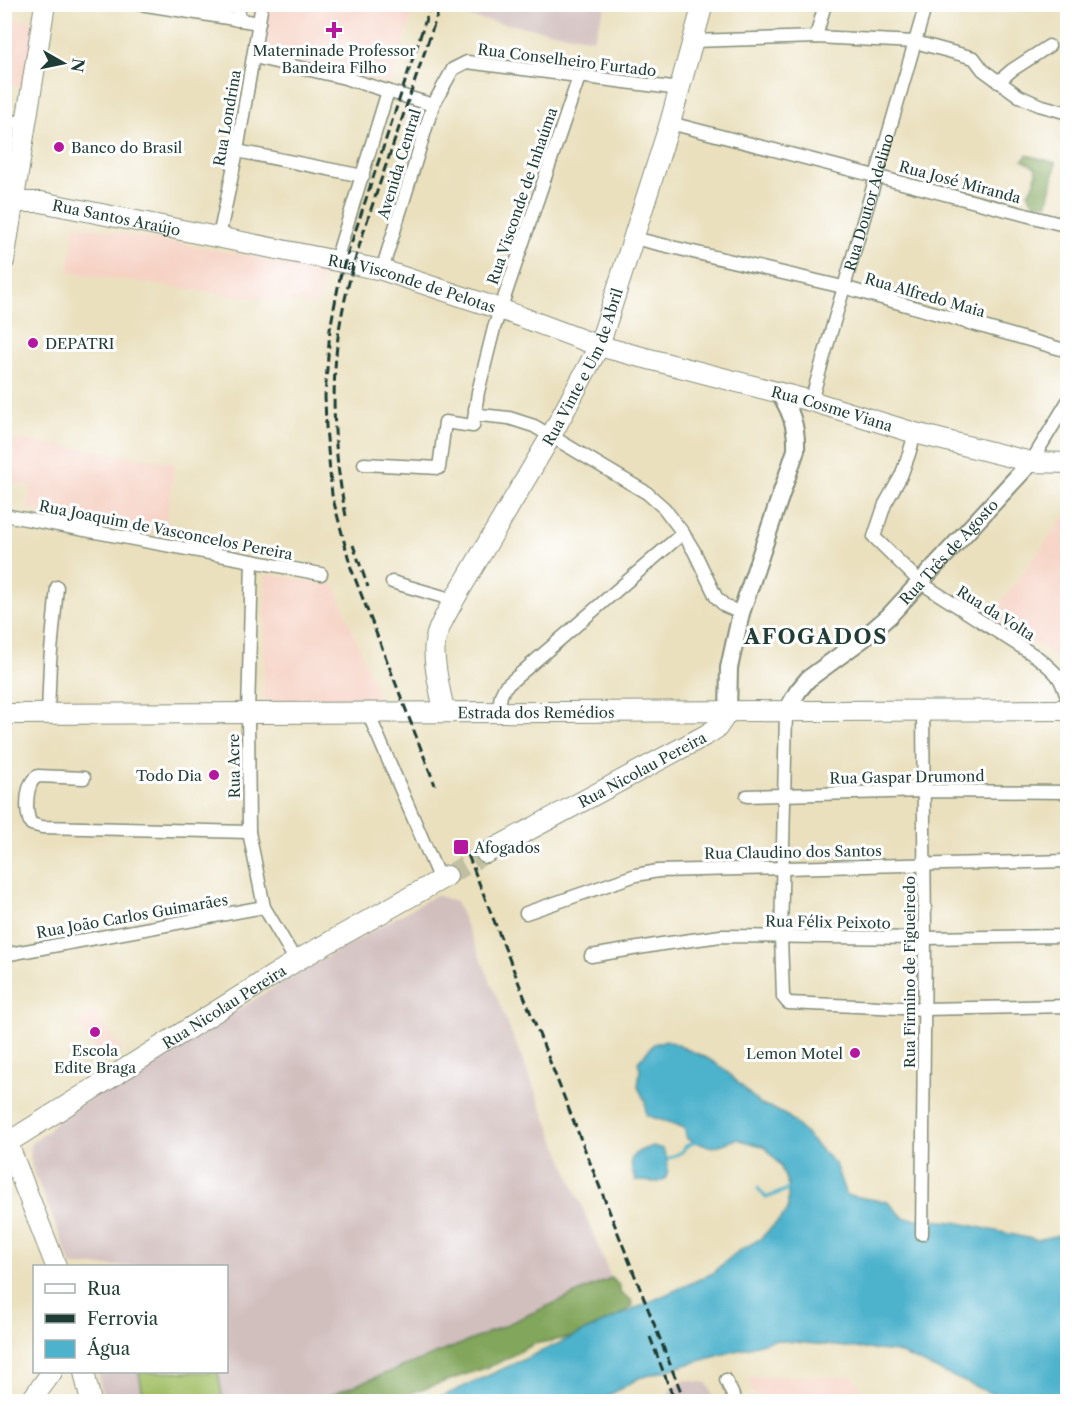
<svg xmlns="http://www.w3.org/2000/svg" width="1072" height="1406" viewBox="0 0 1072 1406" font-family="'Libre Caslon Text',serif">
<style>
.built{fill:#f6d2c4}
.industrial{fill:#d1bfbe}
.green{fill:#a3c067;stroke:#617e4e;stroke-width:1.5}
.forest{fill:#82a65c;stroke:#507248;stroke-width:1.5}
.water{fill:#4db2cc;stroke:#367880;stroke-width:1.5}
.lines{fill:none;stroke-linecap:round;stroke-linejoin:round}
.stream{stroke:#4db2cc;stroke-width:3}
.primary-tunnel{stroke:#c1bfa2;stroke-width:20;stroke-dasharray:20 10;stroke-linecap:butt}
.minor-casing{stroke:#848e79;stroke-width:15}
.secondary-casing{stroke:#848e79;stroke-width:20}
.primary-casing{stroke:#848e79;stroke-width:22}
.trunk-casing{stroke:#848e79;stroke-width:22}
.minor{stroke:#fff;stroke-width:12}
.secondary{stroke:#fff;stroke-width:16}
.primary{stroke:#fff;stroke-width:20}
.trunk{stroke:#fff;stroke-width:20}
.rail{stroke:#1f3d34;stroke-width:3;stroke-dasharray:9 4.5;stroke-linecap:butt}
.poi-dot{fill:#b5179e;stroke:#fff;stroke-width:2}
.labels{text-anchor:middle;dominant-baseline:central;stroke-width:6;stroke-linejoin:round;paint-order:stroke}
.poi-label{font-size:15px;fill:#1f3d34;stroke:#fff;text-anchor:start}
.street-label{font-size:15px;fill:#1f3d34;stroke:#fff}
.district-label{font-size:21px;font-weight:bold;letter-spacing:1.5px;fill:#1f3d34;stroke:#fff}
</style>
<rect width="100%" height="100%" fill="#fff"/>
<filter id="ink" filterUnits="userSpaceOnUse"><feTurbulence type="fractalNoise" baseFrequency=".0167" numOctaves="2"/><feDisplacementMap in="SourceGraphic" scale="12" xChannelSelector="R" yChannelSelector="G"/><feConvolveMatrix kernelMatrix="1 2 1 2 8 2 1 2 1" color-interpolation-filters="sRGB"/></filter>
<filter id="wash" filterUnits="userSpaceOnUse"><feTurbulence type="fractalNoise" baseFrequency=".008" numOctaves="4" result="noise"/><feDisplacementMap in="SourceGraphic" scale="24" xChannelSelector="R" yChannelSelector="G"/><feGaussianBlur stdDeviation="1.35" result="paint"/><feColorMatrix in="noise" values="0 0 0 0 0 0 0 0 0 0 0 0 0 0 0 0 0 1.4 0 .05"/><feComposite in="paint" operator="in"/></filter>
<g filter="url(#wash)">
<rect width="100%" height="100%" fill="#eae0be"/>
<g class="built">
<path d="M264,5H415L391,83L257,55Z"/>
<path d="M4,17L36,22L27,88L5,84Z"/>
<path d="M75,225L324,269L319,305L258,299L68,272Z"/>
<path d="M4,437L175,463L164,535L27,509L31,486L5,482Z"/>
<path d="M1067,513V663L989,618Z"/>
<path d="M266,574L335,585L380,701L263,702Z"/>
<path d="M94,1012L123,1051L104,1061L76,1023Z"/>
<path d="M852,1376L872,1401H764L751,1392L750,1377Z"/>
</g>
<g class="industrial">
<path d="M466,5V4L606,5L593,39L462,16Z"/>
<path d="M436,895L456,902L487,973L611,1278L474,1339L312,1401H103L98,1372H226V1266H72L32,1167L29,1151L31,1143L48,1131L58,1118L310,966Z"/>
<path d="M686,1380L707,1383L716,1401H668L670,1389Z"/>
</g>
<path class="green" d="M139,1372H218L223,1401H144Z"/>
<g class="forest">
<path d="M1027,155L1056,163L1048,203L1034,204L1028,193L1035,182L1036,168L1023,160Z"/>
<path d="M611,1278L620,1286V1293L631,1300L633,1306L618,1316L572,1337L534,1344L496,1364L412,1393L401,1402H312L474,1339Z"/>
</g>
<g class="water">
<path d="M666,1040L707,1058L723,1068L761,1105L770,1107L789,1117L835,1164L846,1195L888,1202L904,1218L955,1222L1037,1240L1067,1233V1401H1008L897,1352L774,1340L639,1378L599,1401L430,1402L711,1274L737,1252L760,1239L785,1214L788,1209V1185L780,1165L765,1147L737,1139L714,1147L704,1145L687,1139L684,1128C672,1122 658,1120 646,1115L645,1101L638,1087L640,1069L638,1062L654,1044Z"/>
<path d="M653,1146L663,1149C668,1160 670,1169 665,1179L659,1182L636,1181C627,1158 629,1153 653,1146Z"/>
</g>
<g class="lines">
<g class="stream">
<path d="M667,1159L682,1152L686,1146L698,1141"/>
<path d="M758,1188L766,1198L791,1188"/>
</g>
</g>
</g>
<g filter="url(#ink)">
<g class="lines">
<path class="primary-tunnel" d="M447,876L486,853"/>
<g class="minor-casing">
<g id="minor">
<path d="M140,4L259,23"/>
<path d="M237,20L240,4"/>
<path d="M816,37L825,4"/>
<path d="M693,41L816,37L915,42L974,58L983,70L1019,96L1039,105L1068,113"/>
<path d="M254,57L345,78L433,105"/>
<path d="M998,82L1012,70L1049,46"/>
<path d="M4,119L26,124"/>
<path d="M670,123L1068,226"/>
<path d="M237,151L363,176"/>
<path d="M219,237L237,151L262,4"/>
<path d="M633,238L843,287L1068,351"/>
<path d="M336,260L388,91"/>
<path d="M382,270L433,105L453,69L467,62L680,89"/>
<path id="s1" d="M811,401L926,4"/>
<path d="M475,409L480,415L509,418L534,426L647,493L664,508L683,533L694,551L716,597L725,606L741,613"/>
<path d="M915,433L909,454L901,476L885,504L874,537L921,583L1037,657C1056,672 1061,676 1068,701"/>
<path d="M1031,462L1068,401"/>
<path d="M364,464L439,468L445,422L473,426L478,392L494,328L579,77"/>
<path d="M4,515L321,574"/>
<path d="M252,561L248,714L249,832L264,907L296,961"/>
<path d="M392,582L454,600"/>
<path d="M786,712L781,936L783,997L788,1003L924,1009L1068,1006"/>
<path d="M368,713L440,880"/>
<path d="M498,713L501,695L505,687L683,533"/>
<path d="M48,714L50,662L57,587"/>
<path d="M84,778L38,776C25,782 25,813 31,824L42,827L249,832"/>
<path d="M747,796L924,791L1068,792"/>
<path d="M526,913L636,875L658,871L1068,861"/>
<path d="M4,955L264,907"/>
<path d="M591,956L662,944L721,936L925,938L1068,936"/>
<path d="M922,1234L925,938L923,711"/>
<path d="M726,1380L736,1402"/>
</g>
</g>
<g class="secondary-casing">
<g id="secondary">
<path d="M728,712L729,668L741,613L796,450C797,429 791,409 778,392"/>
<path id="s2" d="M786,712L798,691L808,679L864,638L889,616L1031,462"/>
</g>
</g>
<g class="primary-casing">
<g id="primary">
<path id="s3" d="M4,202H41L382,270L500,309L599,346L811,401L915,433L1031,462L1068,463"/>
<path d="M4,261L45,4"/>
<path id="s4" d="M444,712C441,692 432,662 435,643C437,628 447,613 454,600L551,436L599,346L670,123L703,4"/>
<path id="s5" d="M4,714L1068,710"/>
<path id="s6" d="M486,853L706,735L717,728L728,712"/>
<path id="s7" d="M4,1145L296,961L447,876"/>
</g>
</g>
<g class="trunk-casing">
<g id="trunk">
<path d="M4,1134L56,1266"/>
<path d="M84,1372L91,1402"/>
<path d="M30,1402L52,1372"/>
</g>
</g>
<use href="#minor" class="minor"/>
<use href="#secondary" class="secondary"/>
<use href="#primary" class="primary"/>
<use href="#trunk" class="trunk"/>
<g class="rail">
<path d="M431,4L340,277L330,329L325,396L326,427L332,495L351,568L435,785"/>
<path d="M346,516C334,456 330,391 339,330C348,274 367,221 385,168C404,114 422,59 441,4"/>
<path d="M353,545L368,587"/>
<path d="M468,855L685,1402"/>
<path d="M650,1337L675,1402"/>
</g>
</g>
</g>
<g class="poi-dot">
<path d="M331 21h6v6h6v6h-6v6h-6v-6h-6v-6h6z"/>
<circle cx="59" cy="147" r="6"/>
<circle cx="33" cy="343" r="6"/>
<circle cx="214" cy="775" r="6"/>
<rect x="453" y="839" width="16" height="16" rx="3"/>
<circle cx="95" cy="1032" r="6"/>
<circle cx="855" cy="1053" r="6"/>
</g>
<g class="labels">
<g class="poi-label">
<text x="334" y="50" text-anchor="middle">Materninade Professor<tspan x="334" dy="17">Bandeira Filho</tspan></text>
<text x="71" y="147">Banco do Brasil</text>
<text x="45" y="343">DEPATRI</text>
<text x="202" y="775" text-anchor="end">Todo Dia</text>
<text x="474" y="847">Afogados</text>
<text x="95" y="1050" text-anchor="middle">Escola<tspan x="95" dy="17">Edite Braga</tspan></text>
<text x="843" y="1053" text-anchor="end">Lemon Motel</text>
</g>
<g class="street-label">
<text transform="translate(567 60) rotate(7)">Rua Conselheiro Furtado</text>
<text transform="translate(227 118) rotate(-80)">Rua Londrina</text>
<text transform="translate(399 164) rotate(-73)">Avenida Central</text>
<text transform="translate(960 182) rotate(15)">Rua José Miranda</text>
<text transform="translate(522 196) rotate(-71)">Rua Visconde de Inhaúma</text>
<text stroke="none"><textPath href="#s1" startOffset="207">Rua Doutor Adelino</textPath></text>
<text stroke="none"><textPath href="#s3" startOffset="114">Rua Santos Araújo</textPath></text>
<text stroke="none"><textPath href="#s3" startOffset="417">Rua Visconde de Pelotas</textPath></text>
<text transform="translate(925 295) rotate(16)">Rua Alfredo Maia</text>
<text stroke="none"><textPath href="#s4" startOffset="384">Rua Vinte e Um de Abril</textPath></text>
<text stroke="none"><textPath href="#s3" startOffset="856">Rua Cosme Viana</textPath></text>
<text transform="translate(166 530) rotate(11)">Rua Joaquim de Vasconcelos Pereira</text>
<text stroke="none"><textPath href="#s2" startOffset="230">Rua Três de Agosto</textPath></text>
<text transform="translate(996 613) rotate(32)">Rua da Volta</text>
<text stroke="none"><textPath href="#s5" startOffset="532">Estrada dos Remédios</textPath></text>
<text transform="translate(234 766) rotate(-91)">Rua Acre</text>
<text stroke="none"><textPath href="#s6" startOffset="177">Rua Nicolau Pereira</textPath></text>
<text transform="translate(907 777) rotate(-1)">Rua Gaspar Drumond</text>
<text transform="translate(793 852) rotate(-1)">Rua Claudino dos Santos</text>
<text transform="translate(132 916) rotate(-10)">Rua João Carlos Guimarães</text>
<text transform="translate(828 922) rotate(1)">Rua Félix Peixoto</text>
<text transform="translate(909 972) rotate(-90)">Rua Firmino de Figueiredo</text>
<text stroke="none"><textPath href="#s7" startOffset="260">Rua Nicolau Pereira</textPath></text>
</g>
<g class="district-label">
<text x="816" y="636">AFOGADOS</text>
</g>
</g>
<rect width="1072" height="1406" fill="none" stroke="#fff" stroke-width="24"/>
<rect x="33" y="1265" width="195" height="108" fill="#ffffff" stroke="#a5b1ae" stroke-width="1.5"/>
<rect x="45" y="1284" width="30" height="9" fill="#ffffff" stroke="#a5b1ae" stroke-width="1.5"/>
<text x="87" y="1295" font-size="18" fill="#1f3d34">Rua</text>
<rect x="45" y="1314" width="30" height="9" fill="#1f3d34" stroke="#a5b1ae" stroke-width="1.5"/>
<text x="87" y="1325" font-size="18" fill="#1f3d34">Ferrovia</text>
<rect x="45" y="1340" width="30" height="18" fill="#4db2cc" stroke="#a5b1ae" stroke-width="1.5"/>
<text x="87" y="1355" font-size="18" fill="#1f3d34">Água</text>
<g transform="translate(63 63) rotate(99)" stroke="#ffffff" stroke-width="4.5" paint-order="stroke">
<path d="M0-4.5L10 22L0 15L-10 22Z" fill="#1f3d34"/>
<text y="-9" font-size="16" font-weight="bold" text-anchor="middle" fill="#1f3d34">N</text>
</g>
</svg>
